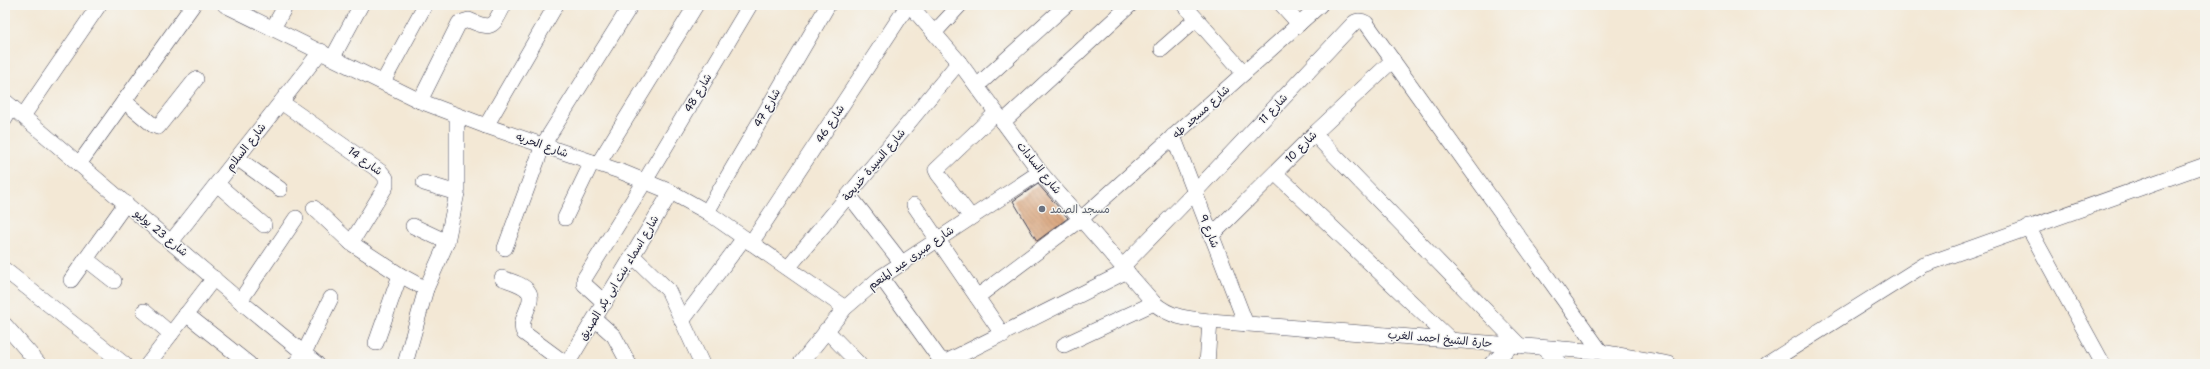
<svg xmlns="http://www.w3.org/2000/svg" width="2210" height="369" viewBox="0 0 2210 369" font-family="'Shantell Sans','Playpen Sans Arabic',sans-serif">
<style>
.building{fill:url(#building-back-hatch)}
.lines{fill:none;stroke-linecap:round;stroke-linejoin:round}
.street-casing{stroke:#414052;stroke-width:16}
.street{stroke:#fff;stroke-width:15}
.worship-dot{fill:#6b7280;stroke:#f6f6f2;stroke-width:1.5}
.labels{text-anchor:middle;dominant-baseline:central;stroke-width:3;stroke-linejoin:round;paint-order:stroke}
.street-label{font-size:11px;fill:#22223b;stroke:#f6f6f2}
.worship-label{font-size:11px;fill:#5b616d;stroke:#f6f6f2;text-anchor:start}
</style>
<defs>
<pattern id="building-back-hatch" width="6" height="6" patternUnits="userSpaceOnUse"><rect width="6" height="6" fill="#d8a177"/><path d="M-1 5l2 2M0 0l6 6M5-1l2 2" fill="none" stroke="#af8363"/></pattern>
</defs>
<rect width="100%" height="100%" fill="#f6f6f2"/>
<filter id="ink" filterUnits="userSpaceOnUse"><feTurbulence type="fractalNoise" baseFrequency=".025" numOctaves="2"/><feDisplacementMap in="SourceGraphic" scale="8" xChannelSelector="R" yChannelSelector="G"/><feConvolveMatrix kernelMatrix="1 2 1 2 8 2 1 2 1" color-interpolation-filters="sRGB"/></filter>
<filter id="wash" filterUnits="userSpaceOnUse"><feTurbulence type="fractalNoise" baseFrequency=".012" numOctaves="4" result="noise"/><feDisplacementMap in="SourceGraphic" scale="16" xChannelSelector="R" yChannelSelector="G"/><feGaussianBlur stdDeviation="0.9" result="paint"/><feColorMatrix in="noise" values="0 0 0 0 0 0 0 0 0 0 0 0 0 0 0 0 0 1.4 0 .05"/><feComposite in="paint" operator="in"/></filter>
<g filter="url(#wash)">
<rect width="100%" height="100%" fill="#f3e8d5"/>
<g id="blocks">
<path class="building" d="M1038,184L1068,218L1037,241L1013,201Z"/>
</g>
</g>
<g filter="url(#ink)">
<use href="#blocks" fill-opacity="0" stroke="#414052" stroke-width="1"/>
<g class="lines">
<g class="street-casing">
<g id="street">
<path d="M225,5L420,101L486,126L622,172L671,192L707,212L845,308"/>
<path d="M910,5L959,62L1040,172L1154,303C1171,318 1189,319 1210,321L1601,352L1669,364"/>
<path d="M1184,5L1244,73"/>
<path d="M1282,5L1299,24"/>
<path d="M273,28L286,5"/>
<path d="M934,33L960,5"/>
<path d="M1162,49L1196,19"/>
<path d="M333,57L361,5"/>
<path d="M383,82L425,5"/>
<path d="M977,86L1066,5"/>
<path d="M5,101L240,301L317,364"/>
<path d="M124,101L153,125L158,127L196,79"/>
<path d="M420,101L459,23L469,20C493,31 493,26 504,5"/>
<path d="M281,102L381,172L386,178V186L351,243"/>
<path d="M23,116L99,5"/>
<path d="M5,119L12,107"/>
<path d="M1003,122L1130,5"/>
<path d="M486,126L556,5"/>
<path d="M1314,134L1520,346"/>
<path d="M1173,136L1246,324"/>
<path d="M237,158L280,189"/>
<path d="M79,164L193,5"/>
<path d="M598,164L696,5"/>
<path d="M1275,173L1451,340"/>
<path d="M424,183L457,193"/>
<path d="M217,184L264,225"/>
<path d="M849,195L901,262"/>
<path d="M914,205L1003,335"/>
<path d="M314,208L351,243L400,275L426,289"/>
<path d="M707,212L828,5"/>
<path d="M971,217L938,174L936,170L996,113"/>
<path d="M565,218L592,162"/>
<path d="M413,226L447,242"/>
<path d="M2028,227L2103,364"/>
<path d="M1211,236L1314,134L1393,60"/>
<path d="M171,242L321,51"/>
<path d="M751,243L908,5"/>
<path d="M505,248L543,145L631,5"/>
<path d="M633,256L668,290L702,364"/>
<path d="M86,259L114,281"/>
<path d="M1123,266L1194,193L1352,25C1356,20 1361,20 1366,23L1601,352"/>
<path d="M788,268L959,62"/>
<path d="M5,270L124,364"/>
<path d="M881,277L939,358L946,362L1127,271"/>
<path d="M502,278C509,281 523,284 528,291C537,302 516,320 524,333L566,364"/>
<path d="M71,280L126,203"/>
<path d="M977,297L1082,218L1320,5"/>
<path d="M240,301L296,218"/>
<path d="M605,303L584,284V279L645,181L750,5"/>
<path d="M144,311L171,334"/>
<path d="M186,314L249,364"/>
<path d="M595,319L614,336L629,364"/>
<path d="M682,321L744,238"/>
<path d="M5,325L39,364"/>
<path d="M826,330L859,364"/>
<path d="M376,343L400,275"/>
<path d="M1064,345L1154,303"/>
<path d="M1543,348L1560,364"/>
<path d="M148,364L214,278"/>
<path d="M295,364L304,353L331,298"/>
<path d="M405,364L426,289L447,242L457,193V116"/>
<path d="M567,364L671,192"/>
<path d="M800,364L845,308L881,277L1040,172"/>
<path d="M1207,364L1210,321"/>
<path d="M1491,364L1512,345"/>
<path d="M1767,364L1924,265L2205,165"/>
</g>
</g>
<use href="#street" class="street"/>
</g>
</g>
<circle class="worship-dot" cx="1042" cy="209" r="4"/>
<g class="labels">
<g class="street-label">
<text transform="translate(698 93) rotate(-59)">شارع 48</text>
<text transform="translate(767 108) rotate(-60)">شارع 47</text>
<text transform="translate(1273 109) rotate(-47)">شارع 11</text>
<text transform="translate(1201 112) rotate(-42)">شارع مسجد طه</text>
<text transform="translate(830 124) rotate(-57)">شارع 46</text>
<text transform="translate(542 145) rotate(19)">شارع الحريه</text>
<text transform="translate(246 147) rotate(-52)">شارع السلام</text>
<text transform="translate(1301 147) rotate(-45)">شارع 10</text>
<text transform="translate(365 161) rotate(36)">شارع 14</text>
<text transform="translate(874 165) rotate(-50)">شارع السيدة خديجة</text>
<text transform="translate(1039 168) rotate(51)">شارع السادات</text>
<text transform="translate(1209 231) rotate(68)">شارع 9</text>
<text transform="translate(161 233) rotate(40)">شارع 23 يوليو</text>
<text transform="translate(911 258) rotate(-35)">شارع صبرى عبد المنعم</text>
<text transform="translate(619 278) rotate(-59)">شارع اسماء بنت ابى بكر الصديق</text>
<text transform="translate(1440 339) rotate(5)">حارة الشيخ احمد الغرب</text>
</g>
<g class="worship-label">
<text x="1050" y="209">مسجد الصمد</text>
</g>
</g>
<rect width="2210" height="369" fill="none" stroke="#f6f6f2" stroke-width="20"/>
</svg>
